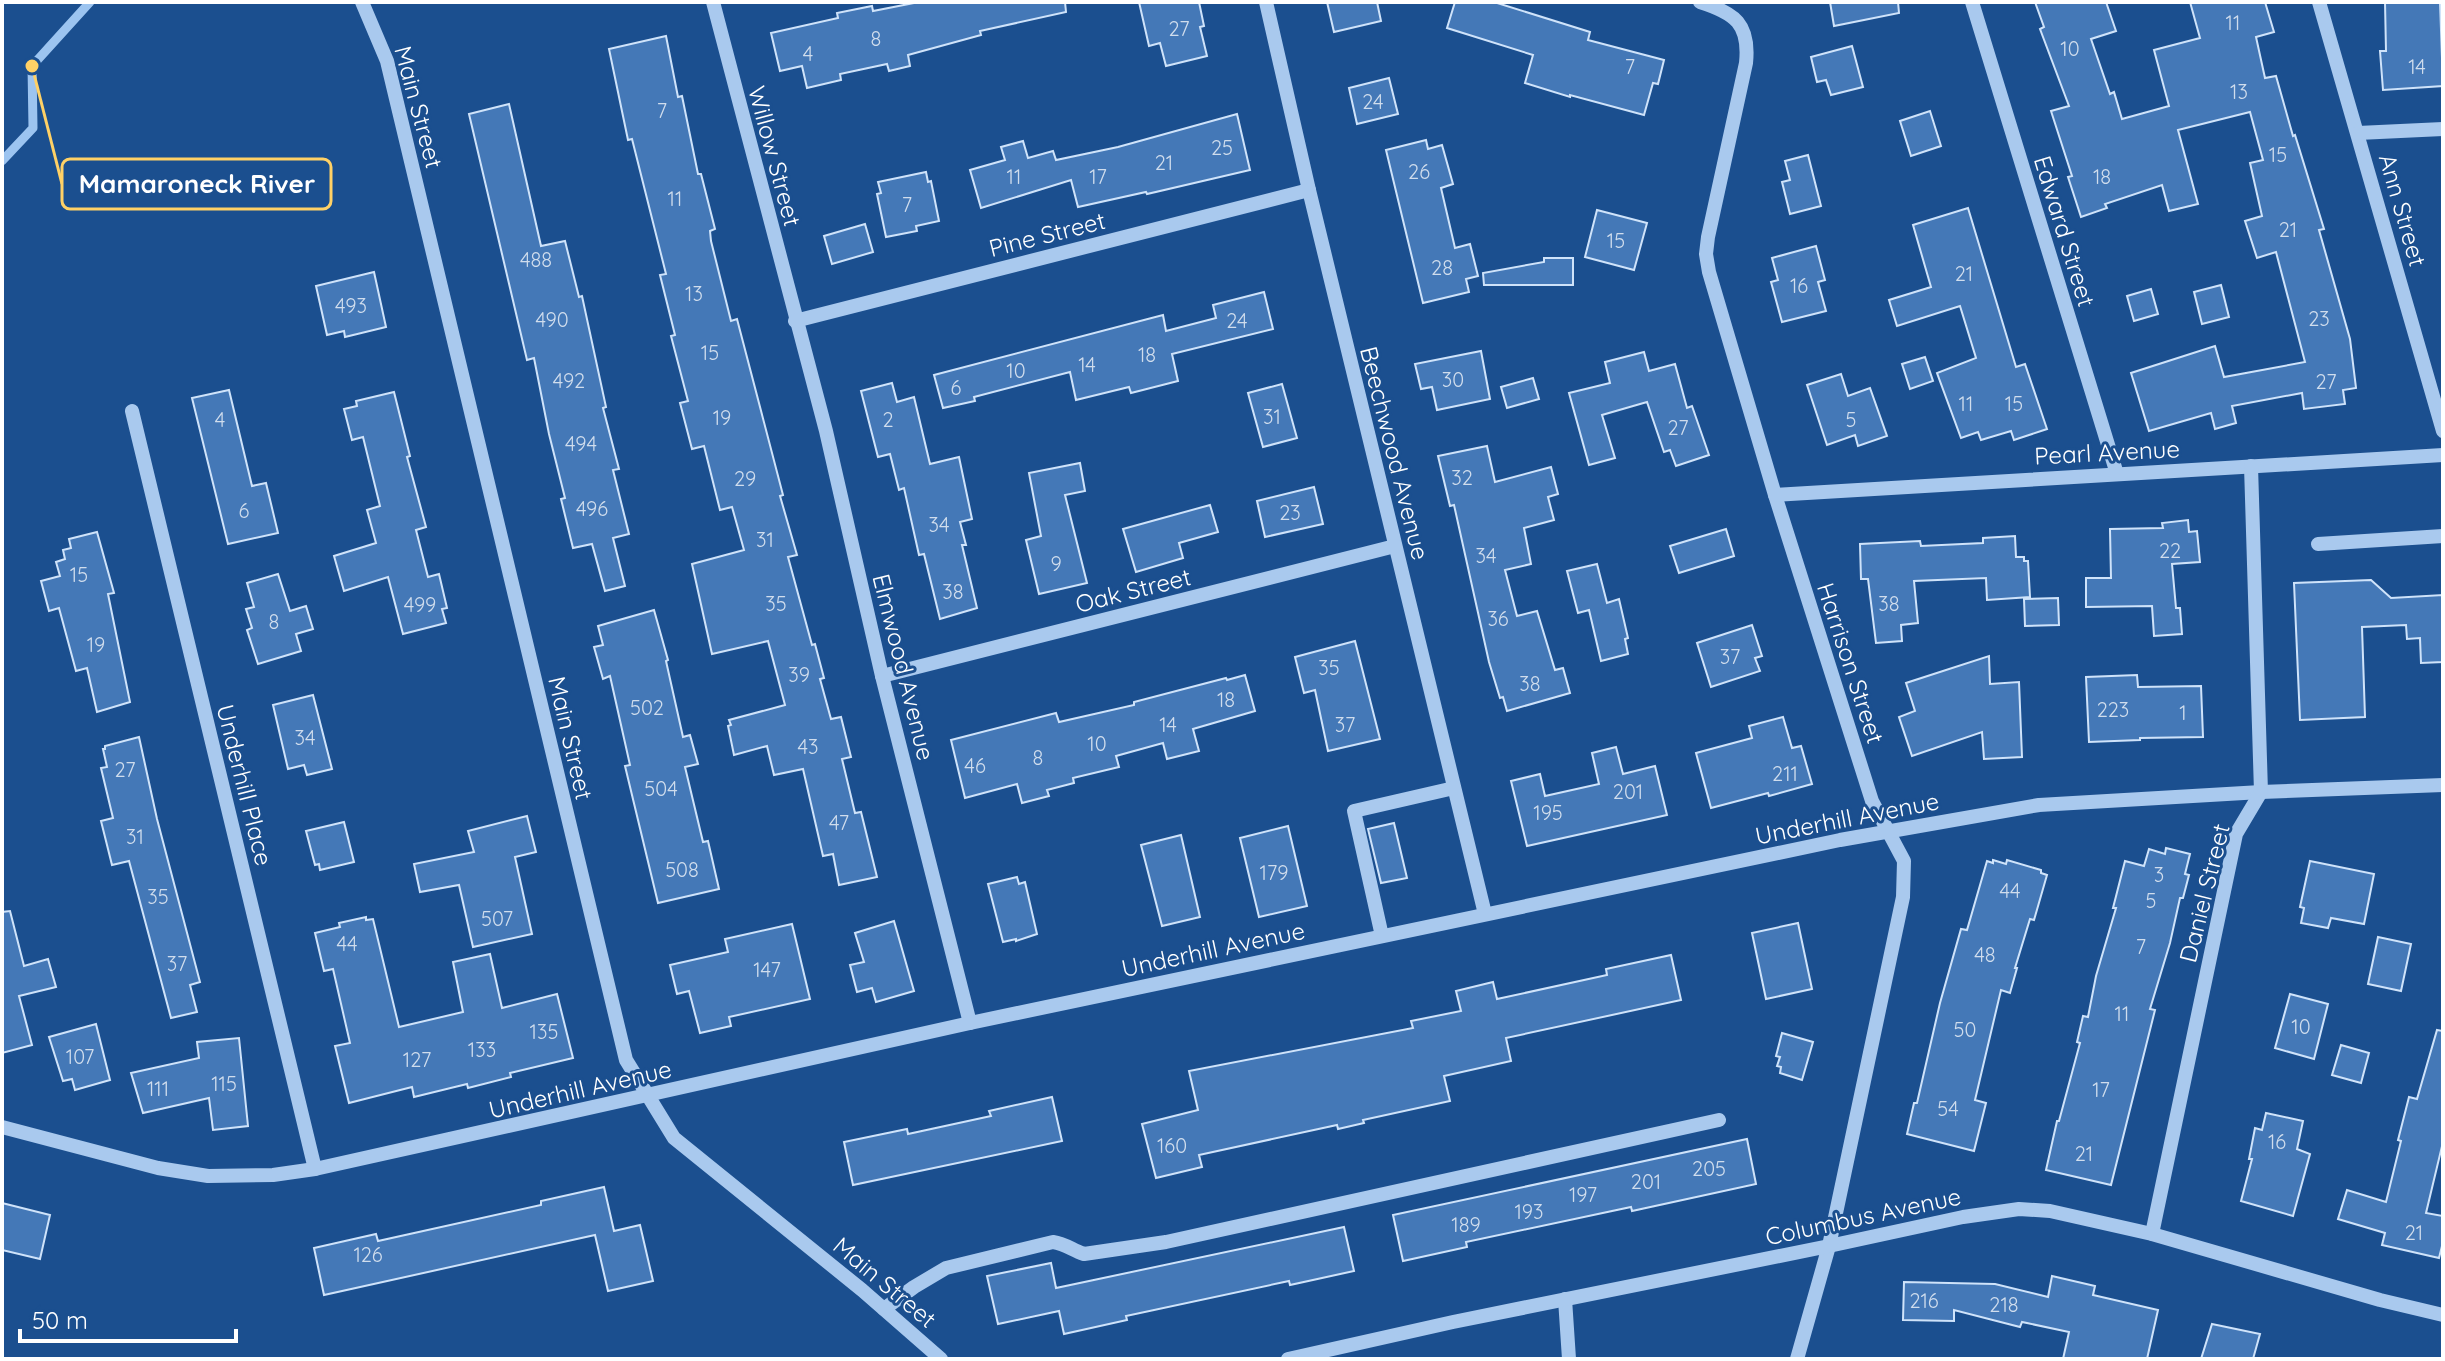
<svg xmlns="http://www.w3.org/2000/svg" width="2445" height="1361" viewBox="0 0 2445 1361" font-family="Quicksand,sans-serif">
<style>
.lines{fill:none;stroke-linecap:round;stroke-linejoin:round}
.stream{stroke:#9cc4f0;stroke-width:9}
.building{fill:#4478b7;stroke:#cfe3fa;stroke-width:2}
.minor{stroke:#a9c9ee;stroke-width:14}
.labels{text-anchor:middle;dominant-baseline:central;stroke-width:6;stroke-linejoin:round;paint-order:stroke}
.number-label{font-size:20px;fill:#d0dded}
.street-label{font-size:24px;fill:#fff;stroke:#1b4f8f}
.leader{fill:none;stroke:#ffd166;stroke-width:3}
.callout-dot{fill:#ffd166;stroke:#1b4f8f;stroke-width:3}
.callout{fill:#1b4f8f;stroke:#ffd166;stroke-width:3}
.callout-label{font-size:26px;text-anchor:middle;font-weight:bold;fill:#fff}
</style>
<rect width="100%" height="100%" fill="#1b4f8f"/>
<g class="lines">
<path class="stream" d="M2,161L33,128L32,66L90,2"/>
</g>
<g class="building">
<path d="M919,2H1065L1066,12L980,31L981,35L908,55L910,66L889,71L887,64L840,74L841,80L807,88L802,66L780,71L771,33L838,18L837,13L872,6L873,11Z"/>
<path d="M1139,2H1199L1204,26L1200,27L1207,56L1166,66L1160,43L1149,46Z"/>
<path d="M1327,2H1377L1381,21L1334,32Z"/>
<path d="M1455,2H1494L1590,32L1588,40L1664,60L1658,84L1653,83L1644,115L1570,95V97L1525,83L1533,55L1447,28Z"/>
<path d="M1830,2H1898L1899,13L1834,26Z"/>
<path d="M2035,2H2106L2116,31L2091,39L2110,94L2114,92L2122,119L2169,106L2154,50L2200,38L2190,2H2265L2274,32L2256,37L2265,78L2276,76L2293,136L2295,135L2324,229L2319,230L2350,339L2356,388L2343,390L2345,404L2304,409L2302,393L2232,406L2236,423L2215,429L2211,413L2149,431L2131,373L2215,346L2224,377L2305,362L2276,252L2257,258L2245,221L2262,216L2250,163L2263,160L2250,112L2178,130L2198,204L2169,211L2162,185L2105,204L2107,208L2081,217L2068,177L2072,176L2051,111L2069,106L2040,29L2044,27Z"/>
<path d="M2385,2H2440L2443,86L2383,90L2380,51H2386Z"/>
<path d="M666,36L678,97L682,96L698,174H701L715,229L710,231L711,241L731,321L737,319L783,495L780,496L797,555L788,557L812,645L815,644L824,678L820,679L831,719L841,717L851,757L842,759L855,813L861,812L877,877L839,885L833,854L823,856L803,769L774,775L767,746L734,755L728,726L731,725L729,720L785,705L768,641L712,654L692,564L744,550L732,507L720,510L704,446L692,449L680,403L688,401L671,336L675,335L660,275L666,274L632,139L628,140L609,49Z"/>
<path d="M1852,46L1863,87L1831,95L1826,80L1817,82L1811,57Z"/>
<path d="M1389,78L1398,114L1357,124L1349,88Z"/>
<path d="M509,104L541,246L565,241L579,297L582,296L606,407L603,408L619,469L613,470L629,534L613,538L625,586L605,591L592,544L573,548L561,499L565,498L549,434L534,358L527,360L469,114Z"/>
<path d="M1930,111L1941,146L1911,156L1900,121Z"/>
<path d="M1237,114L1250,170L1147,194L1146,192L1078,207L1071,180L981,208L970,170L1005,160L1001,147L1023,141L1028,158L1053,151L1056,160L1118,147Z"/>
<path d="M1426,140L1428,149L1442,145L1453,184L1441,188L1455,248L1470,244L1478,276L1466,279L1469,292L1423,303L1386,150Z"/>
<path d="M1808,155L1821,206L1790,214L1782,182L1790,180L1785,161Z"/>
<path d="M926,172L928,182L931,181L939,221L916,226L917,231L886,237L877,194L881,193L878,182Z"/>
<path d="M1968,208L2016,367L2025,364L2047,429L2014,440L2011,431L1981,440L1978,432L1961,438L1937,373L1976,358L1960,306L1897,326L1889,300L1931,287L1913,225Z"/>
<path d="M1597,210L1647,223L1634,270L1585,257Z"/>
<path d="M865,224L873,252L832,264L824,236Z"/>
<path d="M1816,246L1825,280L1818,282L1826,311L1782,322L1771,282L1778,280L1772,258Z"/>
<path d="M1544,258H1573V285H1484L1483,273L1544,262Z"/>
<path d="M374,272L386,327L345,337L344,331L327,335L316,286Z"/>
<path d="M2221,285L2229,317L2202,324L2194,292Z"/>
<path d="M2151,289L2158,314L2134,321L2127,296Z"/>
<path d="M1264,292L1273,329L1172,354L1178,381L1131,393L1129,387L1076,400L1070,372L974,397L975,401L943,408L934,375L1163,315L1166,331L1216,318L1213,305Z"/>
<path d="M1481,351L1490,399L1437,410L1432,387L1421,389L1415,364Z"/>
<path d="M1644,352L1649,371L1675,364L1687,408L1692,406L1709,455L1676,466L1670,450L1664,452L1647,402L1602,415L1615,458L1589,465L1569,393L1610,383L1605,362Z"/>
<path d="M1925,357L1933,381L1910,389L1902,364Z"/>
<path d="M1841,374L1848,396L1870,388L1887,436L1858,446L1855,435L1827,445L1807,385Z"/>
<path d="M1533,378L1539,399L1507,408L1501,387Z"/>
<path d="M892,383L897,402L914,397L930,464L959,457L972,519L960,522L966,545H962L977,608L940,619L924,554L919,555L904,488L899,490L890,454L878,457L861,391Z"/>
<path d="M1282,384L1297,438L1263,447L1248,393Z"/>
<path d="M229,390L252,486L266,483L278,533L228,544L192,398Z"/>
<path d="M394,392L410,456L407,457L426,527L416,530L428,577L439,574L447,608L442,609L446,623L403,634L388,577L344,591L334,556L376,543L367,510L380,506L363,437L352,440L344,409L357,406L356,401Z"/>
<path d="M1487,446L1495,482L1551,467L1558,494L1548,497L1554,520L1524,528L1531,564L1505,570L1517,616L1537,611L1555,670L1563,668L1570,693L1507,711L1503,697L1500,698L1489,662L1454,505L1450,506L1438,456Z"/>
<path d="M1080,463L1085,491L1065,495L1087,583L1039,594L1026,540L1041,536L1029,473Z"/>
<path d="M1314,487L1323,524L1265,537L1257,501Z"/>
<path d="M1210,505L1218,532L1179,543L1183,558L1136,572L1123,529Z"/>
<path d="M2188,520L2189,532L2197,531L2200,562L2172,564L2176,608H2180L2182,634L2154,636L2152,606L2086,607V578H2111L2110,529L2163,528L2162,523Z"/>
<path d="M1726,529L1734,556L1679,573L1670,546Z"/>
<path d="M97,532L114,593L108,594L130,702L97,712L87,668L76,671L59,608L49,611L41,581L60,576L56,562L65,559L63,550L71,548L69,539Z"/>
<path d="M2015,536L2016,557H2024V561H2028L2030,597L1987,600L1986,578L1914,581L1918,623L1901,625L1902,641L1876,643L1868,579H1861L1860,544L1920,541L1921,546L1983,543V538Z"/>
<path d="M1597,564L1607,603L1619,599L1628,638L1625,639L1628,654L1601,661L1589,610L1578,613L1567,571Z"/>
<path d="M278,574L290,611L306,606L313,629L296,634L301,651L258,664L247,630L252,628L246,609L254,607L247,583Z"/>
<path d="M2371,580L2391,598L2443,595V662L2421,663L2420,638L2407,639L2406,625L2362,627L2365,717L2300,720L2294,583Z"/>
<path d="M2058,598L2059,625L2025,626L2024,599Z"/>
<path d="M654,610L668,660L666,661L683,737L690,735L698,764L685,767L703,842L708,841L719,889L658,903L625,766L630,765L610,676L603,679L594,647L603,645L598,626Z"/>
<path d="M1752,625L1762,656L1755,658L1760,671L1711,687L1697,643Z"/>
<path d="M1355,641L1380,739L1328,751L1315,690L1304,693L1295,657Z"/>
<path d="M1989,656L1990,684L2019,682L2022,757L1984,759L1982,732L1912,756L1899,717L1915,711L1906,683Z"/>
<path d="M1245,675L1255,711L1193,729L1199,751L1167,759L1163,743L1116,756L1119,767L1073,778L1074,783L1047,790L1049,796L1022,803L1017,784L965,798L951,740L1056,713L1059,722L1134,705V702L1226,678L1227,680Z"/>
<path d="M2137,675L2138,687L2201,686L2203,737L2140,738V740L2089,742L2086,677Z"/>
<path d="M313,695L332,769L307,775L304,765L288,769L273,705Z"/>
<path d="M1783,717L1792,748L1801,746L1812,784L1769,796L1768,793L1711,808L1696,753L1752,738L1749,726Z"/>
<path d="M139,737L157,819L200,982L190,985L197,1012L171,1018L129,861L112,865L101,821L113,818L101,768L107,767L103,749H105V746Z"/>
<path d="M1616,747L1623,774L1655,766L1667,815L1527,846L1511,781L1540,774L1545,796L1599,784L1592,753Z"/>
<path d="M527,816L536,852L515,857L532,934L473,947L459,885L420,892L414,864L474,852L468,831Z"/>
<path d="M344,822L354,862L320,870L319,864L315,865L306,831Z"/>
<path d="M1394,823L1407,878L1381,883L1368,829Z"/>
<path d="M1288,826L1307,906L1259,917L1240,838Z"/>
<path d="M1181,835L1200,917L1162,926L1141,845Z"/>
<path d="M2166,848L2190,854L2185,874L2189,875L2183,898H2180L2170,943L2150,1009L2155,1010L2111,1185L2046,1170L2057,1121H2059L2080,1043L2077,1042L2083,1016L2088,1017L2096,976L2116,908H2113L2125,861L2144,866L2149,849L2165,854Z"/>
<path d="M1993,860L2006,864L2007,860L2041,870V873L2047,875L2034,920L2030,919L2015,968H2017L2010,993L2001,990L1975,1100L1986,1103L1974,1151L1907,1134L1914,1103H1917L1940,1003L1961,929L1967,930L1987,861L1993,863Z"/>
<path d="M2310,861L2374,874L2364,924L2331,918L2328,928L2301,923L2304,908L2300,907Z"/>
<path d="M1017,877L1019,884L1025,882L1037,934L1016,941V939L1003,942L988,884Z"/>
<path d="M10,911L24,966L48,959L56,987L19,996L32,1045L2,1053V912Z"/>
<path d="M366,917V920L373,919L399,1027L463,1012L453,962L490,954L502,1008L557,994L573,1058L510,1073L511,1077L468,1088L467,1084L414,1097L412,1087L349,1103L335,1046L350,1043L333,969L324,971L315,933L340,927L339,923Z"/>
<path d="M894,921L914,991L876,1002L872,988L857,992L850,965L864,962L855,933Z"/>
<path d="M1798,923L1812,989L1766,999L1752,933Z"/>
<path d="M792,924L810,999L729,1017L731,1026L700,1033L689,991L677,994L670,965L728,952L725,939Z"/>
<path d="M2378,937L2411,944L2401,991L2368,984Z"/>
<path d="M1671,955L1681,1000L1506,1038L1511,1061L1444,1076L1450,1101L1363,1120L1364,1123L1338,1129L1337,1125L1199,1155L1202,1167L1156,1178L1142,1124L1198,1110L1189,1071L1413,1028L1411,1021L1461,1011L1456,991L1493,982L1497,999L1607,975L1606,969Z"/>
<path d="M2290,994L2328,1004L2314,1059L2275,1048Z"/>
<path d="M96,1024L110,1080L75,1090L72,1079L63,1081L49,1037Z"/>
<path d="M2437,1030L2443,1031V1142L2426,1213L2443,1216V1242L2439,1258L2382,1245L2385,1233L2338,1219L2347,1190L2386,1202L2401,1141L2398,1140L2409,1097L2417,1099Z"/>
<path d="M1782,1033L1813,1042L1802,1080L1780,1073L1781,1067L1777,1066L1780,1057L1776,1056Z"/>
<path d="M239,1038L248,1126L213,1130L209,1098L143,1113L131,1073L199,1058L197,1042Z"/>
<path d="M2341,1045L2369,1053L2361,1083L2332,1075Z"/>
<path d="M1052,1097L1062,1141L853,1185L844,1142L907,1129L908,1134L991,1116L989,1111Z"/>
<path d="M2266,1113L2303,1121L2297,1149L2310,1154L2293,1216L2241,1201L2252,1159H2249L2255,1128L2262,1130Z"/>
<path d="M1747,1139L1756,1184L1632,1211L1631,1207L1466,1242L1467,1247L1403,1261L1393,1215Z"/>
<path d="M604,1187L614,1231L640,1225L653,1281L608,1291L595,1235L324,1295L314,1248L376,1234L378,1241L541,1205V1201Z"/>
<path d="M2,1203L50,1215L40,1259L2,1250Z"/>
<path d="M1344,1227L1354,1271L1290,1285L1289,1281L1126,1316L1127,1320L1064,1334L1059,1311L998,1324L987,1276L1051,1263L1056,1288Z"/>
<path d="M2052,1276L2095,1286L2093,1295L2158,1310L2147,1359H2063L2069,1332L2022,1322L2020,1327L1954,1310V1321L1903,1320L1904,1282L1995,1284L2048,1297Z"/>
<path d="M2212,1324L2260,1334L2253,1359H2201Z"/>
</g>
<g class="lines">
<g class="minor">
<path d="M362,2L387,61L626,1060L674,1138L862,1290L941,1359"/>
<path d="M713,2L826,431L882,676L970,1023"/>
<path d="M1266,2L1309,190L1485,914"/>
<path d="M1700,2C1735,13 1750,24 1746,63L1708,237L1706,254L1709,272L1775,495L1872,801L1904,861L1903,897L1829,1246L1797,1359"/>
<path d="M1972,2L2117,474"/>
<path d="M2319,2L2443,431"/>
<path d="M2358,133L2443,129"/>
<path d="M795,321L1309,190"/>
<path d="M132,411L315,1169"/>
<path d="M1775,495L2443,455"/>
<path d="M2318,544L2443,536"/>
<path d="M882,676L1395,546"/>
<path d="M1382,936L1354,811L1454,788"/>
<path d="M2,1127L158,1168L208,1176L273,1175L315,1169L970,1023L1840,840L2039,805L2261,792L2443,785"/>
<path d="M2152,1234L2236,834L2261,792L2251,466"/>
<path d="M1565,1299L1569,1359"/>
<path d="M884,1309L914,1287L946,1268L1053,1242C1066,1244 1072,1250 1084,1254L1166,1242L1719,1120"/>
<path d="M1288,1359L1453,1322L1829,1246L1963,1217L2019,1209L2050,1211L2152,1234L2380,1300L2443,1315"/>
</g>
</g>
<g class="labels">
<g class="number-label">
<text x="2233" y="22">11</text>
<text x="1179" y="28">27</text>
<text x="876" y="38">8</text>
<text x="2070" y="48">10</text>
<text x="808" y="53">4</text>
<text x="1630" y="66">7</text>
<text x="2417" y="66">14</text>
<text x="2239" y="91">13</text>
<text x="1373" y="101">24</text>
<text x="662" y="110">7</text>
<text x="1222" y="147">25</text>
<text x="2278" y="154">15</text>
<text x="1164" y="162">21</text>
<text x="1419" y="171">26</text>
<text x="1014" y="176">11</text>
<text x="1098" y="176">17</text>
<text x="2102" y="176">18</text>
<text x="675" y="198">11</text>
<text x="907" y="204">7</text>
<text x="2288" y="229">21</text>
<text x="1616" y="240">15</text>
<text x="536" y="259">488</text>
<text x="1442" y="267">28</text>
<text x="1964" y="273">21</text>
<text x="1799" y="285">16</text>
<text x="694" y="293">13</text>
<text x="351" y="305">493</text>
<text x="2319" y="318">23</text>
<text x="552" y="319">490</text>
<text x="1237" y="320">24</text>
<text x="710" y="352">15</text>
<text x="1147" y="354">18</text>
<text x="1087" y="364">14</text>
<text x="1016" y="370">10</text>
<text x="1453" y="379">30</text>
<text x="569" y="380">492</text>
<text x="2326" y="381">27</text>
<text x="956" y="387">6</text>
<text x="1966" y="403">11</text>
<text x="2014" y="403">15</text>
<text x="1272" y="416">31</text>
<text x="722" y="417">19</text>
<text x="220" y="419">4</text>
<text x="888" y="419">2</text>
<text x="1851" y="419">5</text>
<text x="1678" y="427">27</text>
<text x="581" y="443">494</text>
<text x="1462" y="477">32</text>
<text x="745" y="478">29</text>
<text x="592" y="508">496</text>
<text x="244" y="510">6</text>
<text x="1290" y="512">23</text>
<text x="939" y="524">34</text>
<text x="765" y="539">31</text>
<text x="2170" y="550">22</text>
<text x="1486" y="555">34</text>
<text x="1056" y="563">9</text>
<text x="79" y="574">15</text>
<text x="953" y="591">38</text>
<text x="776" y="603">35</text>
<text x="1889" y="603">38</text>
<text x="420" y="604">499</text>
<text x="1498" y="618">36</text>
<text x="274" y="621">8</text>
<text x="96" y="644">19</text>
<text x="1730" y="656">37</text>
<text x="1329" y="667">35</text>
<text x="799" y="674">39</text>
<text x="1530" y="683">38</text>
<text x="1226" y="699">18</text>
<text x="647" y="707">502</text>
<text x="2113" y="709">223</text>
<text x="2183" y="712">1</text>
<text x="1168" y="724">14</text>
<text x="1345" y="724">37</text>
<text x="305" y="737">34</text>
<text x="1097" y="743">10</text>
<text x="808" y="746">43</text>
<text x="1038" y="757">8</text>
<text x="975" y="765">46</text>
<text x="125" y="769">27</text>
<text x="1785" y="773">211</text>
<text x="661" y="788">504</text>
<text x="1628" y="791">201</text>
<text x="1548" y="812">195</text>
<text x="839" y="822">47</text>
<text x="135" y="836">31</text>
<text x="682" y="869">508</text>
<text x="1274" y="872">179</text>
<text x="2159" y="874">3</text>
<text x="2010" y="890">44</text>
<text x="158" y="896">35</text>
<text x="2151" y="900">5</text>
<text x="497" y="918">507</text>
<text x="347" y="943">44</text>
<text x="2141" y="946">7</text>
<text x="1985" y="954">48</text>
<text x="177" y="963">37</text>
<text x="767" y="969">147</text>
<text x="2122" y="1013">11</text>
<text x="2301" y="1026">10</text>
<text x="1965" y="1029">50</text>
<text x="544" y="1031">135</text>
<text x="482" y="1049">133</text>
<text x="80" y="1056">107</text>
<text x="417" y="1059">127</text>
<text x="224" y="1083">115</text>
<text x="158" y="1088">111</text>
<text x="2101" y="1089">17</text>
<text x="1948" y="1108">54</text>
<text x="2277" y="1141">16</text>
<text x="1172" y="1145">160</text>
<text x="2084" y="1153">21</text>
<text x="1709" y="1168">205</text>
<text x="1646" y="1181">201</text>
<text x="1583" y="1194">197</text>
<text x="1529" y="1211">193</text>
<text x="1466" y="1224">189</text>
<text x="2414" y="1232">21</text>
<text x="368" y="1254">126</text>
<text x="1924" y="1300">216</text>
<text x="2004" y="1304">218</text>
</g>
<g class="street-label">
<text transform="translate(419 107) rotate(75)">Main Street</text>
<text transform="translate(775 156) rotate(75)">Willow Street</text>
<text transform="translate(2403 210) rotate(74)">Ann Street</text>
<text transform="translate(2065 231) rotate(73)">Edward Street</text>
<text transform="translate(1047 234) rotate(-14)">Pine Street</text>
<text transform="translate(2107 452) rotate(-3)">Pearl Avenue</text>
<text transform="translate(1395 453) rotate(76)">Beechwood Avenue</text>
<text transform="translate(1133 590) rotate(-14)">Oak Street</text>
<text transform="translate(1851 663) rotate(72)">Harrison Street</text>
<text transform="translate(904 667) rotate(76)">Elmwood Avenue</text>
<text transform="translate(571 738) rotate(77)">Main Street</text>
<text transform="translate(245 785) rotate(76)">Underhill Place</text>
<text transform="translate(1847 818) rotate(-11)">Underhill Avenue</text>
<text transform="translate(2204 893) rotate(-76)">Daniel Street</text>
<text transform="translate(1213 949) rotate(-12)">Underhill Avenue</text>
<text transform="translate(580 1089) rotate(-13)">Underhill Avenue</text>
<text transform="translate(1863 1216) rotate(-12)">Columbus Avenue</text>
<text transform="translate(885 1282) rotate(40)">Main Street</text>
</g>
</g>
<path class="leader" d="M32 66L62 184"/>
<circle class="callout-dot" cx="32" cy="66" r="8"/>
<rect class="callout" x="62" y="159" width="269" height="50" rx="8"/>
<g class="callout-label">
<text x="197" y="193">Mamaroneck River</text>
</g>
<rect width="2445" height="1361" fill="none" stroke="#ffffff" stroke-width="8"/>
<path d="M20 1329v12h216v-12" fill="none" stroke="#ffffff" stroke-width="4"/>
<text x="32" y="1329" font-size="24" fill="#ffffff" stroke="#1b4f8f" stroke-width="6" paint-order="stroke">50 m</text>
</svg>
